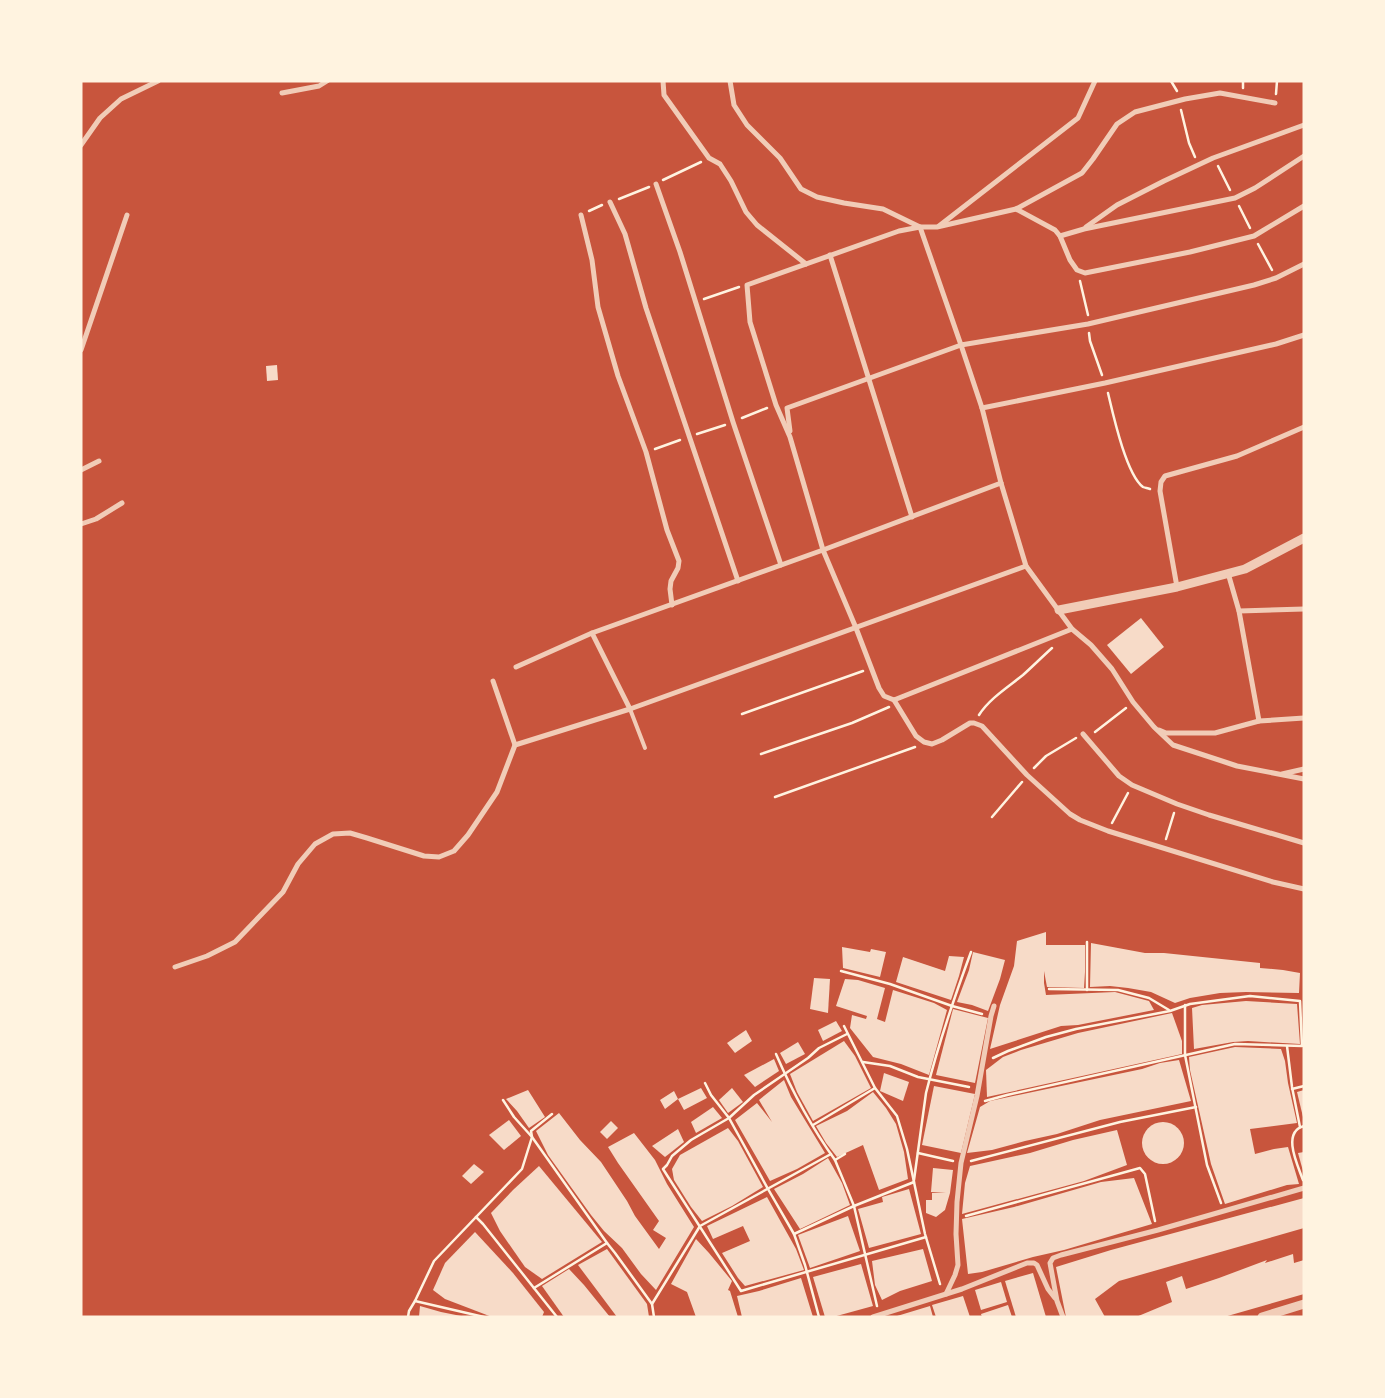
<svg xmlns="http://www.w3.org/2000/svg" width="1385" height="1398" viewBox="0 0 1385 1398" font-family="'Source Sans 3',sans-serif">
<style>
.building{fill:#f7dbc8}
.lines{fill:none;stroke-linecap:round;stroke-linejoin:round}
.path{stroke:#fff3e0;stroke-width:2.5}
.service{stroke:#f1ccb7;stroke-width:4}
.minor{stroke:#f1ccb7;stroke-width:5}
.tertiary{stroke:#f1ccb7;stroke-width:9}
</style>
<rect width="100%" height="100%" fill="#c8553d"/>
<g class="building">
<path d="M277,365L278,380L267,381L266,366Z"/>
<path d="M1141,618L1164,647L1131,674L1107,645Z"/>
<path d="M1046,932V945H1085V972L1084,988L1047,987L1044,971V983L1046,995L1115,992L1149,1001L1154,1010L1078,1025L1061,1026L990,1049L1000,1005L1014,966L1017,941Z"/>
<path d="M1091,943L1145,953H1164L1260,963V968L1283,970L1300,973L1299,993L1246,992L1220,993L1190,998L1175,1003L1151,992L1128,988L1110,986L1090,987Z"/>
<path d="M842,947L870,952L871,949L886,952L880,977L843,968Z"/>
<path d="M973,952L1005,960L1000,979L988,1011L972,1005L957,1002L969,970Z"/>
<path d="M949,956L964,957L959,976L951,1000L896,982L903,957L945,971Z"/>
<path d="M814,978L830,979L828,1013L810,1009Z"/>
<path d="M845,979L858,980L885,988L877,1019L885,1022L893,990L934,1003L947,1010L929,1075L901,1064L873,1057L850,1028L852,1015L866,1019L867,1016L836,1006Z"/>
<path d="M1246,1001L1297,1004L1300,1044L1248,1041L1233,1042L1194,1049L1192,1008L1202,1005Z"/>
<path d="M953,1009L988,1018L975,1083L936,1075Z"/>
<path d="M1172,1013L1182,1041V1054L987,1097L986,1070L1003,1057L1021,1050L1078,1033Z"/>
<path d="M836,1021L842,1031L823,1041L818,1030Z"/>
<path d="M746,1030L752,1041L735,1053L727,1043Z"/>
<path d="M844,1041L855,1056L871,1088L813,1121L797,1092L790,1074Z"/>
<path d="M798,1042L805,1054L786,1064L780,1053Z"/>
<path d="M1235,1047L1281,1049L1285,1061L1288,1083L1297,1123L1250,1129L1255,1154L1274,1149L1288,1147L1299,1184L1287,1185L1225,1204L1211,1164L1190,1070L1189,1057Z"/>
<path d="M774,1059L779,1071L755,1087L744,1075Z"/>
<path d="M1179,1060L1191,1101L1100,1120L1057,1134L1025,1141L992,1150L967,1153L980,1107L990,1101L1142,1069L1160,1063Z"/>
<path d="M884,1073L909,1082L903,1101L880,1091Z"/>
<path d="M784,1080L791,1097L825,1153L797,1169L770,1181L735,1120L757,1103L772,1122L759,1100Z"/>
<path d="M934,1086L975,1094L961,1153L922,1145Z"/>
<path d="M701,1088L707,1098L684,1110L678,1099L665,1109L660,1100L674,1091L678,1099Z"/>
<path d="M732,1088L743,1102L728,1113L719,1100Z"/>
<path d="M528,1090L545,1117L529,1128L517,1111L506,1099Z"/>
<path d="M1304,1090V1117H1303L1297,1092Z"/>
<path d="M873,1092L886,1108L896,1124L904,1152L908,1179L879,1190L863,1145L837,1157L826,1143L816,1126L847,1111Z"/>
<path d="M713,1107L722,1118L696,1133L691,1122Z"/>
<path d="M559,1113L580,1140L601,1162L627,1201L635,1216L659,1249L666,1238L653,1230L659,1221L618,1163L608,1147L634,1133L655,1160L667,1184L694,1227L656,1290L641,1274L622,1248L604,1231L591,1215L548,1155L536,1131Z"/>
<path d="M509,1120L521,1136L504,1150L489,1135Z"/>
<path d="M611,1121L618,1128L607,1139L600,1132Z"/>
<circle cx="1163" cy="1143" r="21"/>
<path d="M728,1128L738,1141L763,1187L732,1206L702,1221L691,1207L674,1180L672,1169L680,1155Z"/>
<path d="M678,1129L684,1142L665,1157L652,1146Z"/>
<path d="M1117,1130L1127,1165L1084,1181L962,1214L965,1183L970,1166L1030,1153L1073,1140Z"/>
<path d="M1304,1152V1171H1303L1298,1153Z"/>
<path d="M828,1158L842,1183L850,1205L800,1229L774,1189L803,1174Z"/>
<path d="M474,1164L484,1172L471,1184L462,1176Z"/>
<path d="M539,1166L602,1242L542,1279L525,1267L500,1231L491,1213L513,1190Z"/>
<path d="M933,1168L953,1170L950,1193L945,1210L936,1217L926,1213V1200H932V1193H946L931,1192Z"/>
<path d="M1134,1178L1152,1224L1064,1250L1033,1257L982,1272L968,1274L962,1219L1014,1207L1101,1182Z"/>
<path d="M909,1189L921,1234L869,1248L858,1209L883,1202L882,1197Z"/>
<path d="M767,1197L796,1249L804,1270L745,1286L738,1278L722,1253L750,1241L743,1226L713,1239L707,1226Z"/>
<path d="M1304,1198V1228L1119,1281L1095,1299L1105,1317H1066L1056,1267L1111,1250Z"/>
<path d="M848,1216L860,1251L810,1268L798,1235Z"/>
<path d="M475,1232L513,1273L544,1312L542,1317H492L445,1299L433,1290L445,1263Z"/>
<path d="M696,1239L709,1253L732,1281L728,1290L730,1291L738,1317H696L687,1292L671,1284Z"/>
<path d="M607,1249L647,1304L649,1317H617L578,1265Z"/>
<path d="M923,1249L932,1281L900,1291L882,1300L875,1285L872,1261Z"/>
<path d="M1293,1254L1294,1263L1304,1260V1294L1224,1317H1136L1172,1302L1166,1282L1182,1276L1186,1289L1219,1278L1267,1260L1265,1263Z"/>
<path d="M861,1264L873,1306L833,1317H825L813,1277Z"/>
<path d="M569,1269L584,1285L610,1317H564L542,1286Z"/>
<path d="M1033,1273L1046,1317H1016L1005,1281Z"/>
<path d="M801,1278L813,1317H742L737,1296L759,1291Z"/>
<path d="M1001,1282L1007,1302L981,1310L975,1290Z"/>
<path d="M963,1296L970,1317H936L932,1305Z"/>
<path d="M1008,1305L1012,1317H982L981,1314Z"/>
<path d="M420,1306L441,1312L461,1316V1317H419Z"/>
<path d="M930,1306L933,1317H897V1316Z"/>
</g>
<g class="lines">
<g class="path">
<path d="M1171,81L1177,91"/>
<path d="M1243,81V88"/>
<path d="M1276,94L1277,81"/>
<path d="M1181,110L1189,143L1195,157"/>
<path d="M1218,166L1230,190"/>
<path d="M663,180L701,162"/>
<path d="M619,199L649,187"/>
<path d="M1239,206L1250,228"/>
<path d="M589,211L602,205"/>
<path d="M1258,244L1272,270"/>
<path d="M1080,281L1088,315"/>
<path d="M704,299L739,287"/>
<path d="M1089,333L1090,341L1102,375"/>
<path d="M1108,393C1113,414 1126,474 1143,487C1145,488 1147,488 1150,489"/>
<path d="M742,418L767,408"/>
<path d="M697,434L725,425"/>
<path d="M655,449L680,440"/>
<path d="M742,714L863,671"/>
<path d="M979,715C989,699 1008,687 1023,675C1033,666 1042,657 1052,648"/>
<path d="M1095,732L1126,708"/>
<path d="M761,754L852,723L889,707"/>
<path d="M1034,768L1046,756L1076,738"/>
<path d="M775,797L915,747"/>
<path d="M992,817L1022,782"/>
<path d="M1112,823L1128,793"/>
<path d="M1166,839L1174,813"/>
<path d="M1087,942V990"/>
<path d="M841,971L890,984L952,1006L982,1014"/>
<path d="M1049,989L1118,990L1149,998L1169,1010"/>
<path d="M1185,1005V1055L1207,1165L1221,1203"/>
<path d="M844,1026L875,1088L897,1116L907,1149L925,1234L940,1284"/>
<path d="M847,1034L819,1048L808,1058L754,1095L729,1118L691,1140L672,1156L667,1165L663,1169L741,1291L926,1237"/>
<path d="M1287,1046L1292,1087L1300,1127"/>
<path d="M776,1054C792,1091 812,1128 835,1160L845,1154"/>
<path d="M863,1062L890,1066L918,1077L969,1087"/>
<path d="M705,1083L711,1095L729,1118L768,1189L794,1234L805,1265L819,1317"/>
<path d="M1292,1089L1304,1086"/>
<path d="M503,1100L514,1117L532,1137L607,1243L615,1253L652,1304"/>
<path d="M985,1101L1007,1095L1235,1044L1302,1046L1300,1001L1250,996L1190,1004L1170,1011L1076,1029L1046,1037L1008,1051L993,1058"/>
<path d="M813,1125L875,1088"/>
<path d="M918,1153L953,1161"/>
<path d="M835,1160L854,1206L877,1306"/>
<path d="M971,1161L1120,1122L1196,1107"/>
<path d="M914,1180L926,1093C938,1045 954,998 971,952"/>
<path d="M1303,1180C1298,1166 1281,1132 1304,1126"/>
<path d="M966,1216L1140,1168L1145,1174L1155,1221"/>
<path d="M476,1217L483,1224L557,1317"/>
<path d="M794,1234L854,1206L914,1182"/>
<path d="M534,1288L607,1243"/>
<path d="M415,1301L484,1317"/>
<path d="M408,1317L409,1311L415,1301L434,1261L522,1169L532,1137L531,1131L552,1114"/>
<path d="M654,1317L652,1304L700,1226L831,1154"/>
</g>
<path class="service" d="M630,709L645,748"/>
<g class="minor">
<path d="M663,81L664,95L709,158L720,164L731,181L746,212L757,225L806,264"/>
<path d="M730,81L734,105L747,125L780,158L801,189L817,197L844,203L883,209L920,227L961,345L982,408L1001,483L1026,566L1072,629L1091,645L1112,669L1133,702L1154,727L1173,745L1237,766L1304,779"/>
<path d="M282,93L319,86L327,81"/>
<path d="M81,145L100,118L121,99L158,81"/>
<path d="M656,184L680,252L733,422L781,565"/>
<path d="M610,202L625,234L646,308L738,581"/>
<path d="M1016,209L1082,173L1093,159L1117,124L1135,112L1185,99L1220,93L1275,103"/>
<path d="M581,215L592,260L598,307L618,376L646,452L667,530L679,561L678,568L671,581L670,589L672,605"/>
<path d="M939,226L1078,118L1095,81"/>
<path d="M1086,227L1117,205L1164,181L1213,158L1304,125"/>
<path d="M1060,236L1084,229L1235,198L1255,188L1304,156"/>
<path d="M830,255L912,517"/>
<path d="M81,350L127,215"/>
<path d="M982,408L1105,383L1276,344L1304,335"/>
<path d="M790,431L787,408L961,345L1088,324L1254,285L1276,278L1304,264"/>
<path d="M81,470L99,461"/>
<path d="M81,524L96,519L122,503"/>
<path d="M1228,573L1239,611L1259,721"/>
<path d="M1177,587L1160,491L1161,482L1165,476L1237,456L1304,427"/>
<path d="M1239,611L1304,609"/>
<path d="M1072,629L894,700L884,696L879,688L856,628L823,550L790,437L776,405L750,322L747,285L899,231L920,227H937L1016,209L1055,230L1060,236L1070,260L1077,270L1085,273L1190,252L1254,236L1304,206"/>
<path d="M592,633L630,709"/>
<path d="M516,667L592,633L823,550L1001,483"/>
<path d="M493,681L515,745"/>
<path d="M894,700L916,736L924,742L932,744L942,740L970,723H974L982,726L1027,775L1070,814L1080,820L1108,831L1273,882L1304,889"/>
<path d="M1159,730L1166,733H1215L1259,721L1304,718"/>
<path d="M1083,734L1119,776L1132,785L1177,804L1209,815L1304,843"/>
<path d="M1282,774L1304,769"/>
<path d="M175,967L207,956L235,942L283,892L298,864L315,844L333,834L350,833L367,838L424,856L439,857L454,851L468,835L497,792L515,745L630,709L1026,566"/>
<path d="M946,1294L955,1275L958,1265L956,1234L957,1202L961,1163L977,1096L991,1016L994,1006"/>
<path d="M873,1317L962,1289L1027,1263H1034L1037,1265L1048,1289L1055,1298"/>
<path d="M1063,1317L1057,1301L1050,1263L1053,1258L1061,1255L1158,1230L1304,1188"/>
</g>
<g class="tertiary">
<path d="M1059,610L1177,587L1245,569L1304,538"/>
<path d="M1262,1317L1304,1304"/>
</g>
</g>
<rect width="1385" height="1398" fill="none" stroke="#fff3e0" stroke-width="165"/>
</svg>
